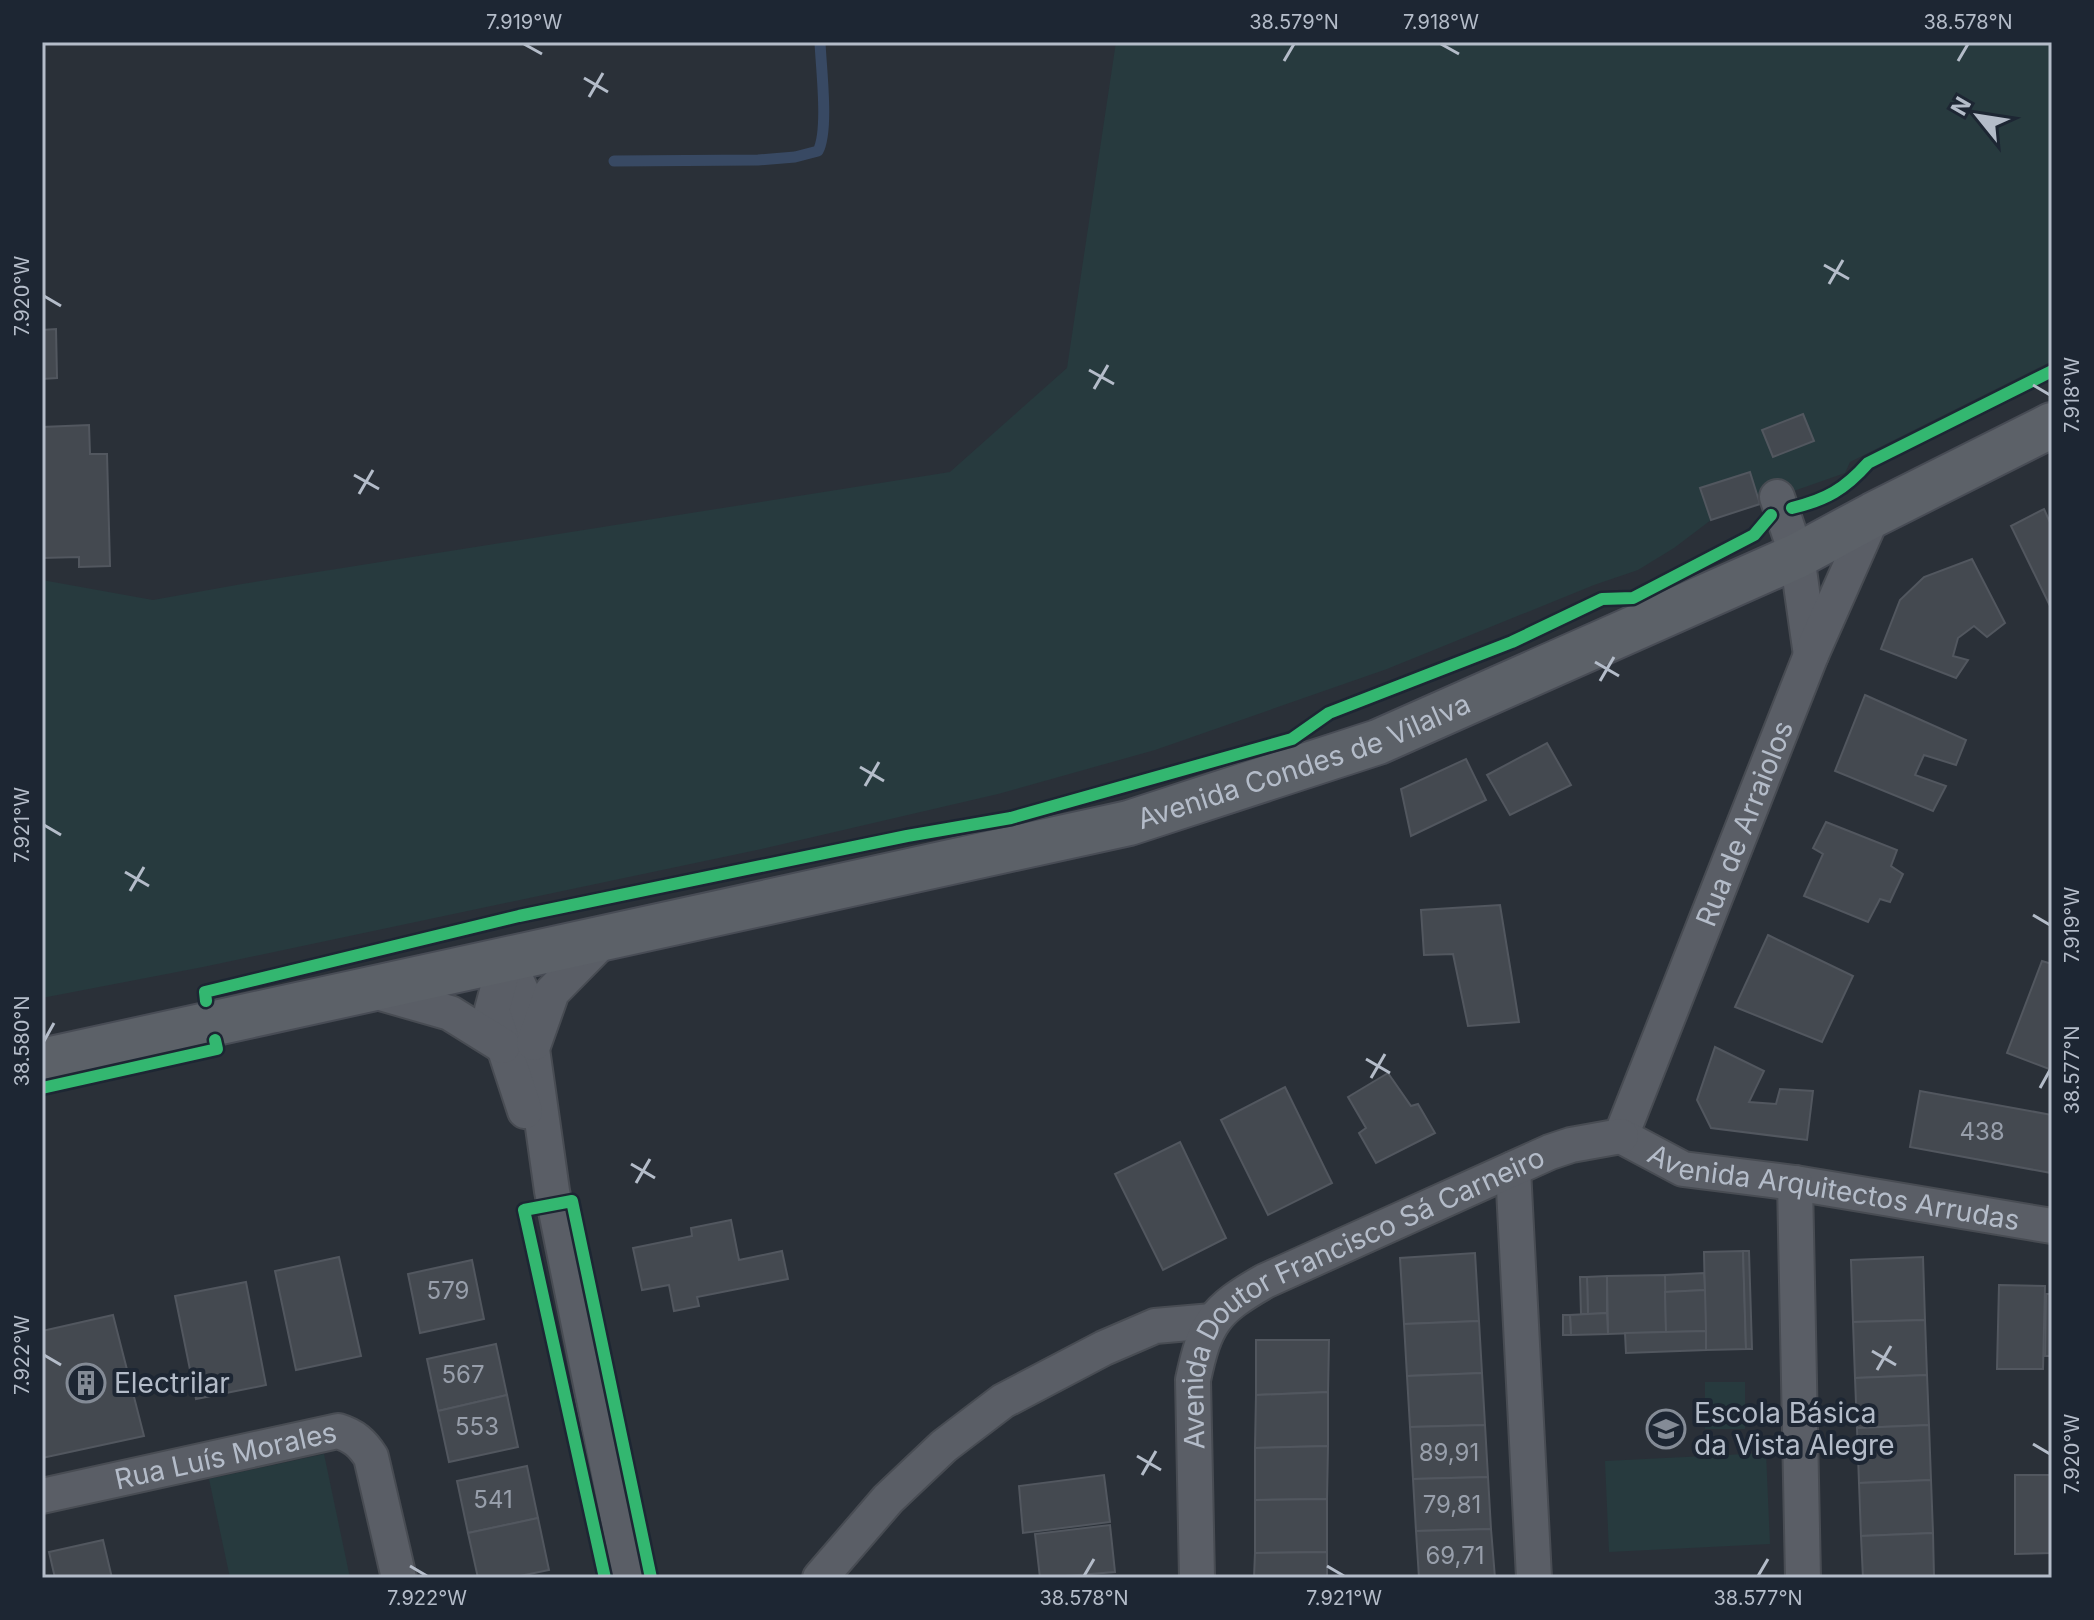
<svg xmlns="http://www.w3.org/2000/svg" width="2094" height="1620" viewBox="0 0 2094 1620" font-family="Inter,sans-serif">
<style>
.green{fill:#273a3e}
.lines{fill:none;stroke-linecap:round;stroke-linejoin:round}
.stream{stroke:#384963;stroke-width:11}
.building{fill:#444950;stroke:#52575f;stroke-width:2}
.minor-casing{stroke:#484c53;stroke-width:38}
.major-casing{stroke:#484c55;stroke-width:48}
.minor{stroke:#5a5e66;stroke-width:34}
.major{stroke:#5c6168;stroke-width:44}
.cycleway-casing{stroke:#1d2633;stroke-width:17}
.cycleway{stroke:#33b770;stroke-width:12}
.ticks{fill:none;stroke:#b4bcc9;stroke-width:3}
.labels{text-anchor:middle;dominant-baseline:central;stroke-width:8;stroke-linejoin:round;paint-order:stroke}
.number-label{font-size:24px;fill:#989fab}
.street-label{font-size:28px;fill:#b4bcc9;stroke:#1d2633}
.poi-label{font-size:28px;fill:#b4bcc9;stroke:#1d2633;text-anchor:start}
.neatline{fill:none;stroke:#b4bcc9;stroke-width:3}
.ticks-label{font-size:20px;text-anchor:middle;fill:#b4bcc9}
</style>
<rect width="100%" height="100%" fill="#2a3038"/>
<g class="green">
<path d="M1116,42H2052V361L1850,462L1845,473L1711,520L1674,548L1638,570L1594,585L1387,669L1155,750L998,794L766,848L203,967L42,998V580L153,600L242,584L950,472L1067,368Z"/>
<rect x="1705" y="1382" width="40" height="47"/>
<path d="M1766,1453L1770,1544L1609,1552L1605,1461Z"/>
<path d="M324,1454L350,1578H230L209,1479Z"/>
</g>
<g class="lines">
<path class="stream" d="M614,161L758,160L795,157L818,151C829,130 821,68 820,42"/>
</g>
<g class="building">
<path d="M56,329L57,378L42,379V330Z"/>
<path d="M1803,414L1814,441L1773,457L1762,430Z"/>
<path d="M89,425L90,454H107L110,566L79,567V557L42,558V427Z"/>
<path d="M1750,472L1760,504L1711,520L1700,488Z"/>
<path d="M2044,509L2052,527V610L2011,526Z"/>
<path d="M1972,559L2005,623L1987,637L1974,626L1958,638L1953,656L1968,660L1956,678L1881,649L1900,600L1924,577Z"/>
<path d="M1865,695L1966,740L1956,765L1924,755L1915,775L1946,786L1933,811L1835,771Z"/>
<path d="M1547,743L1571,785L1510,815L1487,775Z"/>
<path d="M1466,759L1486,800L1411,836L1401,789Z"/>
<path d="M1826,822L1897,850L1891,866L1903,874L1890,902L1880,899L1868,922L1804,896L1823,854L1813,848Z"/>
<path d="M1500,905L1519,1022L1468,1026L1453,954L1424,955L1421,910Z"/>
<path d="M1768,935L1853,976L1822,1042L1735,1007Z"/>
<path d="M2042,961L2052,964V1070L2007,1053Z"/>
<path d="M1715,1047L1764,1071L1749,1102L1776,1104L1780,1089L1813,1091L1807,1140L1711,1128L1697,1100Z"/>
<path d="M1388,1073L1411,1106L1418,1104L1435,1133L1376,1163L1359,1133L1366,1128L1348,1097Z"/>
<path d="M1285,1087L1332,1183L1268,1215L1221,1120Z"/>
<path d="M1920,1091L2052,1115L2051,1173L1910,1147Z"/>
<path d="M1180,1142L1226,1238L1163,1270L1115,1174Z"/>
<path d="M731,1220L739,1260L782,1251L788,1279L697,1297L699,1306L674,1311L669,1285L642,1290L633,1248L692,1236L691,1228Z"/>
<path d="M1743,1251L1746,1349L1706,1350L1704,1252Z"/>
<path d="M1743,1251H1749L1752,1349H1746Z"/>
<path d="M1475,1253L1479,1321L1404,1324L1400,1258Z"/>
<path d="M339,1257L361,1356L296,1370L275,1271Z"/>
<path d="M1923,1257L1925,1320L1853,1322L1851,1260Z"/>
<path d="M472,1260L484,1319L420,1333L408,1274Z"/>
<path d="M1704,1273L1705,1290L1665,1292V1275Z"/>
<path d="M1665,1275L1666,1332L1608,1334L1607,1276Z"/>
<path d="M1607,1276V1313L1588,1314L1587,1277Z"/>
<path d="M1580,1277H1587L1588,1314H1581Z"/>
<path d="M246,1282L266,1385L196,1399L175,1296Z"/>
<path d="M1999,1285L2045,1286L2043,1369H1997Z"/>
<path d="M1705,1290L1706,1331L1666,1332L1665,1292Z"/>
<path d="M2046,1294H2052V1356H2045Z"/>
<path d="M1607,1313L1608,1334L1571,1335L1570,1315Z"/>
<path d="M113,1315L144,1436L42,1458V1331Z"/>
<path d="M1563,1315H1570L1571,1335H1563Z"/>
<path d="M1925,1320L1927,1375L1855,1378L1853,1322Z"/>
<path d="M1479,1321L1482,1373L1407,1376L1404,1324Z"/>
<path d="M1706,1331V1350L1626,1353L1625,1333Z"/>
<path d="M1256,1340H1329L1328,1392L1256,1395Z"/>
<path d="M496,1344L507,1395L438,1411L427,1359Z"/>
<path d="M1482,1373L1485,1425L1410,1427L1407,1376Z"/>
<path d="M1927,1375L1929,1425L1857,1428L1855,1378Z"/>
<path d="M1328,1392V1446L1255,1448L1256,1395Z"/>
<path d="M507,1395L518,1447L449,1462L438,1411Z"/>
<path d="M1485,1425L1488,1477L1413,1479L1410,1427Z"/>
<path d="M1929,1425L1931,1480L1859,1483L1857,1428Z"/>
<path d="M1328,1446L1327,1499L1255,1500V1448Z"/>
<path d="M527,1466L538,1518L468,1533L457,1481Z"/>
<path d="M1104,1475L1110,1522L1023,1533L1019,1486Z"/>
<path d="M2015,1475H2052V1553L2015,1554Z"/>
<path d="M1488,1477L1491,1529L1416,1531L1413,1479Z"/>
<path d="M1931,1480L1933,1533L1861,1536L1859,1483Z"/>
<path d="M1327,1499V1552L1255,1553V1500Z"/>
<path d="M538,1518L549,1570L510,1578H478L468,1533Z"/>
<path d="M1110,1525L1115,1572L1040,1578L1035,1534Z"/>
<path d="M1491,1529L1495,1578H1419L1416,1531Z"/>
<path d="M1933,1533L1934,1578H1863L1861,1536Z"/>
<path d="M103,1540L112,1578H55L49,1552Z"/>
<path d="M1327,1552V1578H1254L1255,1553Z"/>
</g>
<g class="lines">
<g class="minor-casing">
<g id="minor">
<path d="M1777,497L1797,556L1811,655"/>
<path d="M506,958L525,999L552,1191L630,1578"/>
<path d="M506,958L492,1010L525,1111"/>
<path d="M370,990L450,1013L503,1046"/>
<path d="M534,1043L552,992L607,936"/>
<path id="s1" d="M1621,1136L1811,655L1873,515"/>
<path id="s2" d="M1621,1136L1683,1169L1795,1183L2052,1226"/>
<path d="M1513,1169L1534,1578"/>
<path d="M1795,1183L1803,1578"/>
<path id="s3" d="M42,1496L338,1431C354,1436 362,1443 371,1457L399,1578"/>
<path d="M820,1578L888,1499L944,1446L1003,1401L1104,1348L1155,1326L1212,1321"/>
<path id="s4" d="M1197,1578L1193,1380C1205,1323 1214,1310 1265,1281L1550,1152L1571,1145L1621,1136"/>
</g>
</g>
<g class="major-casing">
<g id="major">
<path id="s5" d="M42,1061L1129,823L1378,742L1797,556L1873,515L2052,425"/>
</g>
</g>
<use href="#minor" class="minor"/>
<use href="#major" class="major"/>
<g class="cycleway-casing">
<g id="cycleway">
<path d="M1792,508C1826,500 1845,489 1868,463L2052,371"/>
<path d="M206,1001L205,992L519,916L907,836L1011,818L1292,739L1329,713L1512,642L1602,599L1633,598L1754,535L1771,515"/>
<path d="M42,1088L217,1049L215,1040"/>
<path d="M605,1578L524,1210L572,1201L651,1578"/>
</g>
</g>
<use href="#cycleway" class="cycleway"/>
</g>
<path class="ticks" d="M524,44L542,54M1441,44L1459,54M1284,61L1294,44M1958,61L1968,44M584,78L608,92M589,97L603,73M1824,265L1849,279M1829,284L1843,260M44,296L61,306M1089,370L1114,384M2033,385L2050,395M1094,389L1108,365M354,475L379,489M359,494L373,470M1595,662L1619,676M1600,681L1614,657M860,767L884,781M865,786L879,762M44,825L61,835M125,872L149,886M130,891L144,867M2033,915L2050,925M44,1041L54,1023M1366,1059L1390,1073M1371,1078L1385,1054M2040,1088L2050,1070M631,1164L655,1178M636,1183L650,1159M1872,1351L1896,1365M44,1355L61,1365M1877,1370L1891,1346M2033,1444L2050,1454M1137,1456L1161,1470M1142,1475L1156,1451M410,1566L427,1576M1327,1566L1344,1576M1084,1576L1094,1559M1758,1576L1768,1559"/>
<defs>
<g id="building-ring" transform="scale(2)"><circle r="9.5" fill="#1d2633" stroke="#848b96" stroke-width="1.5"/><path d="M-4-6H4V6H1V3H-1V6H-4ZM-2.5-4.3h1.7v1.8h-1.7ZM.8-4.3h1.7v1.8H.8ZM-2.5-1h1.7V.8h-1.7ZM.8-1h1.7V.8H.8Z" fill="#848b96"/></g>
<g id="school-ring" transform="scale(2)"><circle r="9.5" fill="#1d2633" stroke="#848b96" stroke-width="1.5"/><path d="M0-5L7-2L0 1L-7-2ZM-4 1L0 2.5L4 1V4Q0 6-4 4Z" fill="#848b96"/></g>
</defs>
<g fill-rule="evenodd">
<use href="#building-ring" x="86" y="1383"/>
<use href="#school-ring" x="1666" y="1429"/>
</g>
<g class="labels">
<g class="number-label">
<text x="1982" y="1131">438</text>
<text x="448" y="1290">579</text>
<text x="463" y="1374">567</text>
<text x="477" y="1426">553</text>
<text x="1449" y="1452">89,91</text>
<text x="493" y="1499">541</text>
<text x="1452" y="1504">79,81</text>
<text x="1455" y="1555">69,71</text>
</g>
<g class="street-label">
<text stroke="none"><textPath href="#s5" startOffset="1298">Avenida Condes de Vilalva</textPath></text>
<text stroke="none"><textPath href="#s1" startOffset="336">Rua de Arraiolos</textPath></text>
<text stroke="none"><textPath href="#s2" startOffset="222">Avenida Arquitectos Arrudas</textPath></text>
<text stroke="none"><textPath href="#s4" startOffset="380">Avenida Doutor Francisco Sá Carneiro</textPath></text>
<text stroke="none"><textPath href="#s3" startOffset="188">Rua Luís Morales</textPath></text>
</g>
<g class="poi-label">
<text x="114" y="1383">Electrilar</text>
<text x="1694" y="1413">Escola Básica<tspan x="1694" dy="32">da Vista Alegre</tspan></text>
</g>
</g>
<rect width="2094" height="1620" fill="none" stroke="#1d2633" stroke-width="88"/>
<g transform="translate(1978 116) rotate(300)" stroke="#1d2633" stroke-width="6" paint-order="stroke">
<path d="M0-6L14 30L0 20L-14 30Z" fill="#b4bcc9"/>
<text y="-12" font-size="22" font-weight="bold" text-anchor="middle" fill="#b4bcc9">N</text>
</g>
<rect x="44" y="44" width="2006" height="1532" class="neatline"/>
<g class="ticks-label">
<text x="524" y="29">7.919°W</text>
<text x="1294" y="29">38.579°N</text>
<text x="1441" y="29">7.918°W</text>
<text x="1968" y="29">38.578°N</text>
<text transform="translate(22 296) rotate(-90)" y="7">7.920°W</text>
<text transform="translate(2072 395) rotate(-90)" y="7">7.918°W</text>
<text transform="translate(22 825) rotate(-90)" y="7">7.921°W</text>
<text transform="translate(2072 925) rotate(-90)" y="7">7.919°W</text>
<text transform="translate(22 1041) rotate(-90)" y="7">38.580°N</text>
<text transform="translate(2072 1070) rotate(-90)" y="7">38.577°N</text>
<text transform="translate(22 1355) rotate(-90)" y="7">7.922°W</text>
<text transform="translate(2072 1454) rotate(-90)" y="7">7.920°W</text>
<text x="427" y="1605">7.922°W</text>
<text x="1084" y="1605">38.578°N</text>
<text x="1344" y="1605">7.921°W</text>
<text x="1758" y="1605">38.577°N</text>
</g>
</svg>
